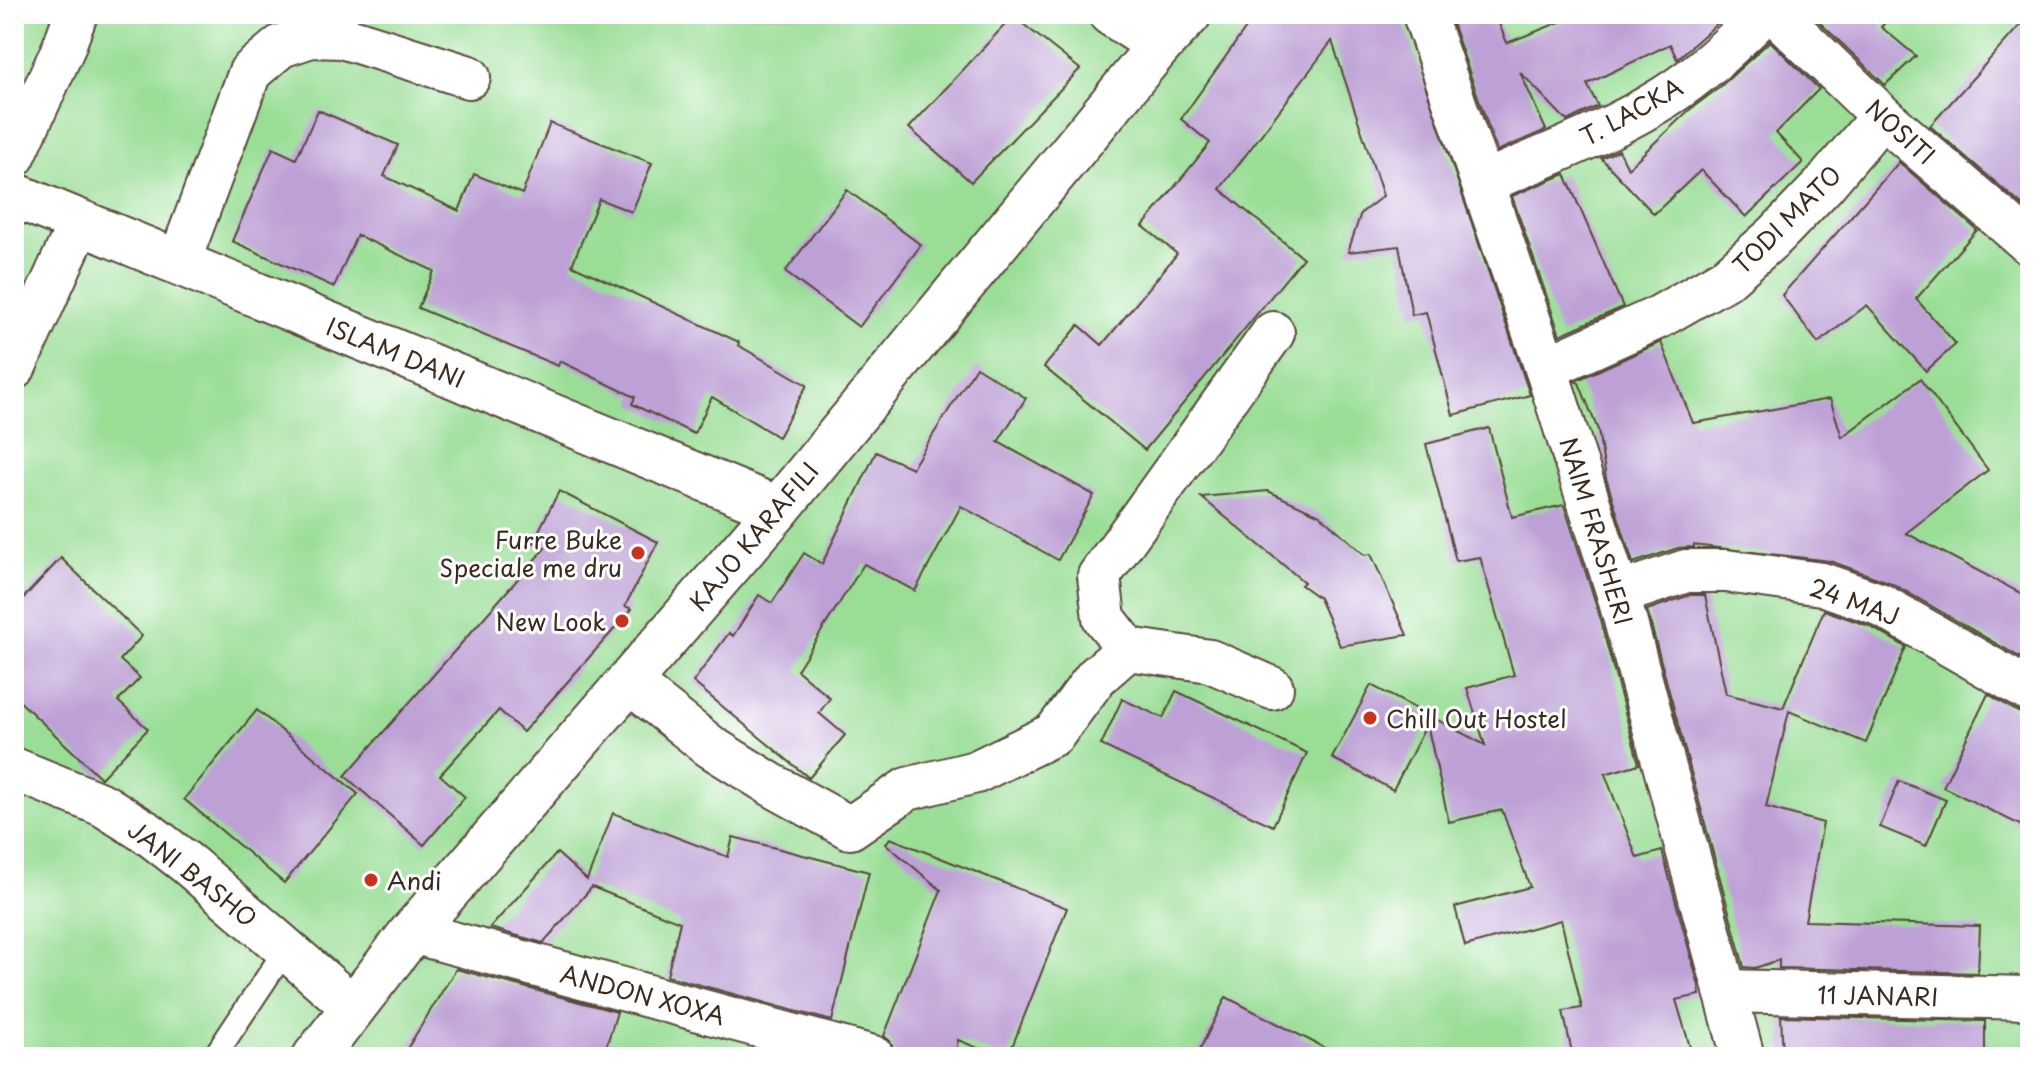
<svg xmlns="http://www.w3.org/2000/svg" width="2044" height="1071" viewBox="0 0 2044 1071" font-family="'Playpen Sans',sans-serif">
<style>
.green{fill:#9ade96;stroke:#6a845a;stroke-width:2}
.building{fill:#bda0d5}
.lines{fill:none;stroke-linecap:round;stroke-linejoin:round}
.service-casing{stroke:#574639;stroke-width:26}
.minor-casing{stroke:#574639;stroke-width:46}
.tertiary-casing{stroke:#574639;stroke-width:48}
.primary-casing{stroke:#574639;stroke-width:48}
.service{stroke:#fff;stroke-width:22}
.minor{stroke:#fff;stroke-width:42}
.tertiary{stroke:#fff;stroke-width:44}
.primary{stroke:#fff;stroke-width:44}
.poi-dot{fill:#c8321e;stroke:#fff;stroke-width:3}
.labels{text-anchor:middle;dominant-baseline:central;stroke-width:6;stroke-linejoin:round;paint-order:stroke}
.street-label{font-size:24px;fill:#3b2a1e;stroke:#fff}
.poi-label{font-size:24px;fill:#3b2a1e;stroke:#fff;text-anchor:end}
</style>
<rect width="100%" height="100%" fill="#fff"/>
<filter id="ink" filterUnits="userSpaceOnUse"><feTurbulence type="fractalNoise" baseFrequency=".0125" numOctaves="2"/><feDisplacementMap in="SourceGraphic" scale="16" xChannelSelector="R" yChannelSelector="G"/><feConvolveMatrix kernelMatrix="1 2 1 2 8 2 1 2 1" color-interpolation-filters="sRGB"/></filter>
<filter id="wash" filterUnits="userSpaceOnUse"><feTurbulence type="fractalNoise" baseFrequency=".006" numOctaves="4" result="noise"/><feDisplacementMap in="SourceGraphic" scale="32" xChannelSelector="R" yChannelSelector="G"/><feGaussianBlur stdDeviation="1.8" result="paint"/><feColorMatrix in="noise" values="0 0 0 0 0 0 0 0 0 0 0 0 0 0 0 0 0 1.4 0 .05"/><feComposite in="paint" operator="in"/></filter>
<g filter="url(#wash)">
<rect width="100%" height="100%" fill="#f7e4cf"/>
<rect class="green" x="14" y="14" width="2016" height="1043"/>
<g id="blocks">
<g class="building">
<path d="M1256,14H1401L1530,395L1453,415L1426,312L1412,315L1399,246L1348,252L1361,213L1383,196L1332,41L1220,189L1303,258L1145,450L1044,367L1079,325L1102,345L1177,254L1143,226L1210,143L1181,119Z"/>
<path d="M1449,14H1495L1507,43L1580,14H1728L1677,59L1670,44L1587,84L1598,106L1567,121L1520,72L1546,130L1497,151Z"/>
<path d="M1811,14H1893L1881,27L1916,56L1885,85Z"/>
<path d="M2030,14V212L1930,126Z"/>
<path d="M1013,16L1080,69L971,182L909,128Z"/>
<path d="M1770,41L1819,89L1776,133L1803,162L1746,217L1701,170L1654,214L1601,158L1619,150L1628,168L1688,111L1720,87Z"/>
<path d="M318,110L398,145L384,176L459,211L474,174L522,194L550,123L652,163L632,212L599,199L572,265L739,342L738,345L807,385L778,437L712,397L694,434L632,404L635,397L560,361L558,366L418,308L434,271L357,235L334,287L232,241L273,148L296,159Z"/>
<path d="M1899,162L1977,230L1916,299L1956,344L1926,371L1867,305L1818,343L1782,295Z"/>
<path d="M1565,174L1623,307L1560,335L1512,196Z"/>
<path d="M847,190L921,245L859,327L785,272Z"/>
<path d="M1661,342L1693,423L1830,399L1842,437L1920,379L1988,470L1906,533L2030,598V663L1891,583L1830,561L1694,545V547L1678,548L1633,563L1606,478L1598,430L1579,383L1575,381Z"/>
<path d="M976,367L1026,398L998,442L1094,495L1058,560L961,506L915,591L864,564L797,670L830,698L819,713L845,735L809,778L693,682L729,633L733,636L759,595L772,603L804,553L822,564L876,452L912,468Z"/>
<path d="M1489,428L1512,517L1564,505L1595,601L1639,764L1605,774L1637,858L1662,851L1699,986L1700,995L1676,1000L1693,1057H1573L1563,1011L1582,1008L1561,920L1465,946L1455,907L1530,887L1502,810L1449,822L1427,724L1393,790L1332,758L1371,685L1485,745L1467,688L1514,675L1480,557L1456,561L1426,444Z"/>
<path d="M559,491L658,542L625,606L632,609L523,732L499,710L440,775L465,797L424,845L345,776L545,548L533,542Z"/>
<path d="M1268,491L1320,515L1365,555L1371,554L1407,635L1340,646L1319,598L1301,585L1304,582L1201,497Z"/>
<path d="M61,558L142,636L120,660L140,678L118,701L148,729L101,778L14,696V608Z"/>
<path d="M1690,595H1705L1726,694L1783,708L1824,610L1869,626L1906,647L1866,743L1789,711L1766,807L1823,823L1805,921L1980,926L1978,973L1779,968V960L1755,968L1744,967L1647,610Z"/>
<path d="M1176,691L1307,753L1273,826L1101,745L1122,699L1163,718Z"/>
<path d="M1988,694L2018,712L2030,715V830L1943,787Z"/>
<path d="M257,710L358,794L284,883L184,799Z"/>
<path d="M1899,781L1946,800L1926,846L1880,827Z"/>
<path d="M613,813L728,857L733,837L869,872L832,1021L667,976L680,922L592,887L543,943L490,928L557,853L587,880Z"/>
<path d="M890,838L1067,908L1008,1057H1000L958,1040L955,1057H896L890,1041L884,1036L941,890L886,844Z"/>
<path d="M456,969L617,1012L603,1057H402Z"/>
<path d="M1226,997L1342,1057H1196Z"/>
<path d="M1781,1016L1985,1021V1057L1783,1054Z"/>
</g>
</g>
</g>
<g filter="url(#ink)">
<use href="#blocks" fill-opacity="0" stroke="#574639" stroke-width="2"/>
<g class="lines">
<g class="service-casing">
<path id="service" d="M214,1057L286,949"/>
</g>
<g class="minor-casing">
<g id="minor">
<path d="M1110,14L1159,46"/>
<path d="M1424,14L1546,368L1618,594L1743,1057"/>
<path d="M1776,14L1882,116L2030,244"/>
<path d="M14,156L63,49L76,14"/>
<path d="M1483,183C1544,156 1608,133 1665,97C1702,74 1732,44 1763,14"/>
<path d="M179,262L250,72L281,46L311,36L342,37L469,77"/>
<path d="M14,368L80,222"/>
<path d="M1546,368L1659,317L1727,278L1776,235L1824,185L1882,116"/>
<path d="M1618,594L1686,571H1726L1822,584L1879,604L2030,691"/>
<path d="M1128,649L1104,618L1099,576L1273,333"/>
<path d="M629,682L711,747L772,785L850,828L907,789L976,772L1054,734L1096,677L1128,649L1210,661L1272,688"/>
<path d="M14,769L103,805L149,834L189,865L353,1007"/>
<path d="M412,932L873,1057"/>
<path d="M1725,991L2030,998"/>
</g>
</g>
<g class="tertiary-casing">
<path id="tertiary" d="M14,195L778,509"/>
</g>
<g class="primary-casing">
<path id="primary" d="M315,1057L412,932L778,509L1159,46L1189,14"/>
</g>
<use href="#service" class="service"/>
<use href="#minor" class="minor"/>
<use href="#tertiary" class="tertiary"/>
<use href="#primary" class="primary"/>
</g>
</g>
<g class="poi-dot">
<circle cx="638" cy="553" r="8"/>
<circle cx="622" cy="621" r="8"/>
<circle cx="1370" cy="718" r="8"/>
<circle cx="371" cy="880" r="8"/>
</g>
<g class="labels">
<g class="street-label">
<text transform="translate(1631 111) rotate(-29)">T. LACKA</text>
<text transform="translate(1901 131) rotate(42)">NOSITI</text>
<text transform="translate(1786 219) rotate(-45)">TODI MATO</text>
<text transform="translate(396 352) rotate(22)">ISLAM DANI</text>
<text transform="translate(1597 531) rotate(73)">NAIM FRASHERI</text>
<text transform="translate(753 536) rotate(-50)">KAJO KARAFILI</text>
<text transform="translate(1855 601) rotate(20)">24 MAJ</text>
<text transform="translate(193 873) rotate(38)">JANI BASHO</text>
<text transform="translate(643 994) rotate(15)">ANDON XOXA</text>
<text transform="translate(1878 995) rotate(1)">11 JANARI</text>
</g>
<g class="poi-label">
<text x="622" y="539">Furre Buke<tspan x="622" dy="28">Speciale me dru</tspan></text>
<text x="606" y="621">New Look</text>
<text x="1386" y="718" text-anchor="start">Chill Out Hostel</text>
<text x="387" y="880" text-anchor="start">Andi</text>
</g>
</g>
<rect width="2044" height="1071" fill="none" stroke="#fff" stroke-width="48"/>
</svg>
